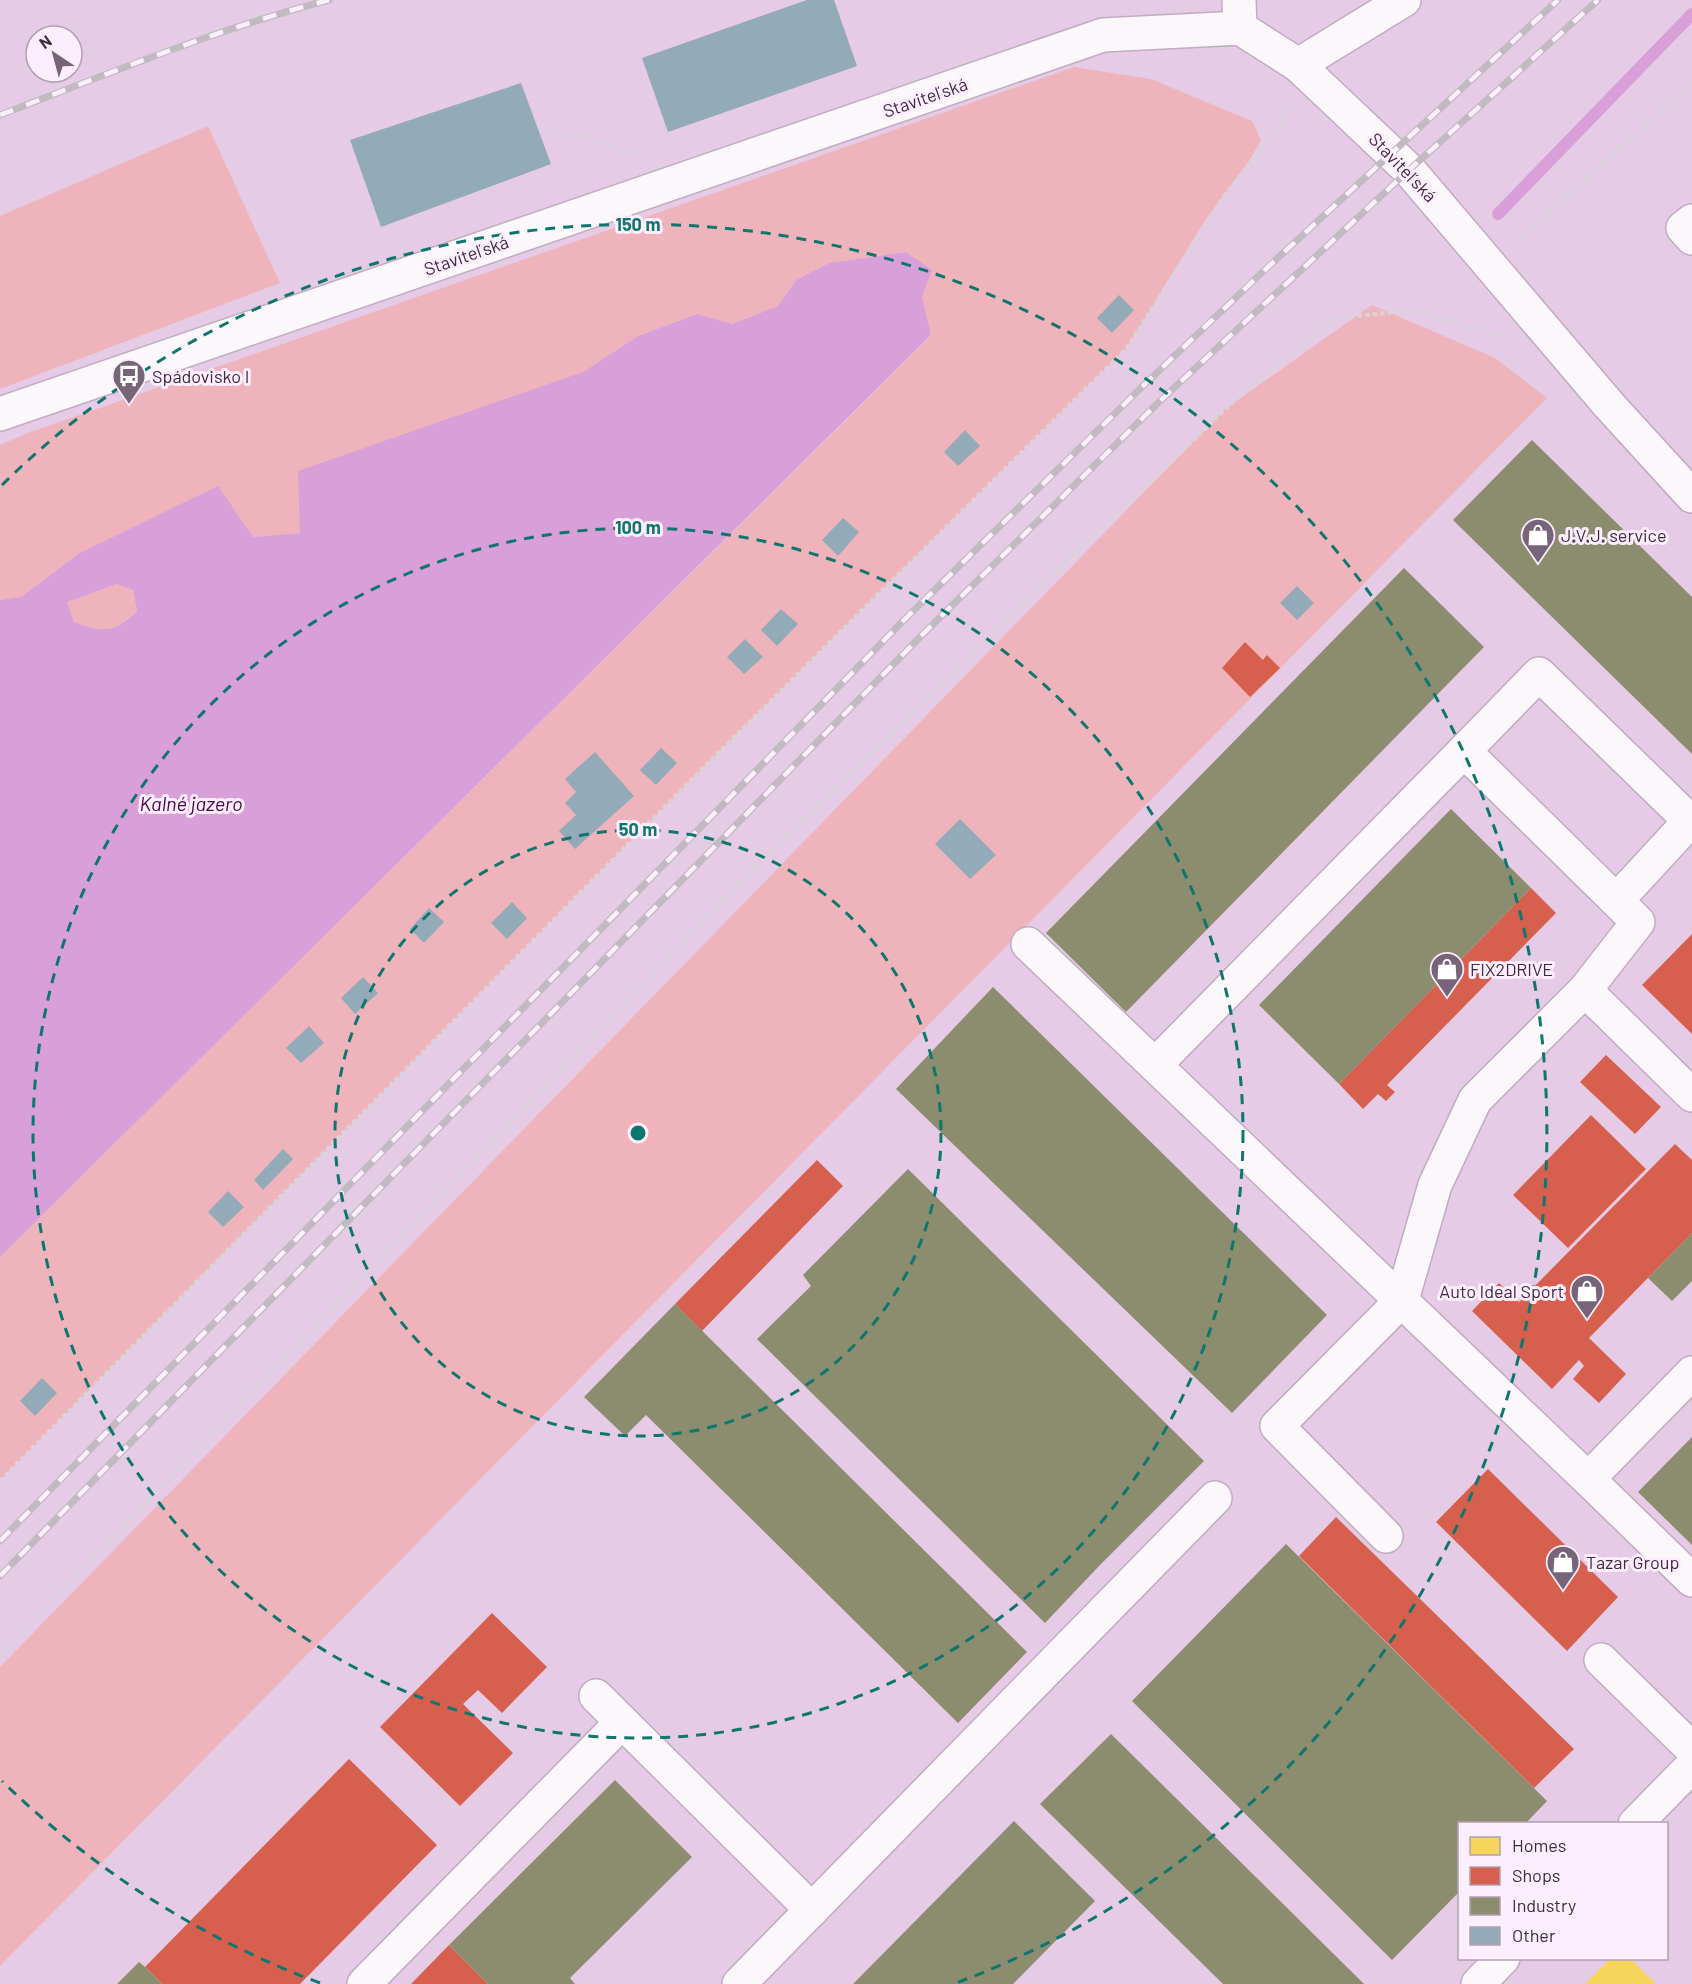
<svg xmlns="http://www.w3.org/2000/svg" width="1692" height="1984" viewBox="0 0 1692 1984" font-family="Barlow,sans-serif">
<style>
.green{fill:#efb4bb}
.water{fill:#d89fd8;fill-rule:evenodd}
.homes{fill:#f6d55c}
.shops{fill:#d6604d}
.industry{fill:#8c8c6e}
.lines{fill:none;stroke-linecap:round;stroke-linejoin:round}
.stream{stroke:#d89fd8;stroke-width:12}
.building{fill:#93aab9}
.minor-casing{stroke:#c0acc0;stroke-width:36}
.path{stroke:#dbd3db;stroke-width:4;stroke-dasharray:4.5 3;stroke-linecap:butt}
.minor{stroke:#fbf7fb;stroke-width:33}
.rail-casing{stroke:#c1bbc1;stroke-width:7}
.rail{stroke:#fdeefd;stroke-width:4.5;stroke-dasharray:14;stroke-linecap:butt}
.ring{fill:none;stroke:#0f766e;stroke-width:3;stroke-dasharray:10 8}
.labels{text-anchor:middle;dominant-baseline:central;stroke-width:6;stroke-linejoin:round;paint-order:stroke}
.street-label{font-size:18px;fill:#3e2c3e;stroke:#fdeefd}
.poi-label{font-size:18px;fill:#3e2c3e;stroke:#fdeefd;text-anchor:start}
.water-label{font-size:20px;font-style:italic;fill:#460449;stroke:#fdeefd}
.centre{fill:#0f766e;stroke:#fdeefd;stroke-width:3}
.ring-label{font-size:18px;text-anchor:middle;font-weight:bold;fill:#0f766e;stroke:#fdeefd;stroke-width:6;stroke-linejoin:round;paint-order:stroke}
</style>
<rect width="100%" height="100%" fill="#e5cbe5"/>
<g class="green">
<path d="M1074,67L1151,79L1252,121L1261,140L1249,161L1204,222L1126,349L714,757L0,1481V1257L931,336L922,297L932,270L905,252L829,263L796,280L778,306L732,324L697,314L638,336L583,372L300,533L78,554L21,597L0,600V445L28,433Z"/>
<path d="M208,126L280,283L0,389V216Z"/>
<path d="M1372,305L1495,358L1547,398L0,1966V1667L1225,409Z"/>
<path d="M117,584L133,590L137,612C111,633 105,633 74,622L67,602Z"/>
</g>
<path class="water" d="M906,252L932,270L922,297L931,335L0,1257V600L21,597L78,554L218,486L253,537L300,533L298,471L583,372L638,336L697,314L732,324L778,306L796,280L829,263ZM117,584L133,590L137,612C112,633 105,633 74,622L67,602Z"/>
<path class="homes" d="M1611,1958H1630L1656,1984H1585Z"/>
<g class="shops">
<path d="M1245,642L1263,660L1267,655L1280,668L1250,697L1222,668Z"/>
<path d="M1531,888L1556,913L1387,1085L1395,1092L1386,1101L1378,1094L1363,1109L1339,1084Z"/>
<path d="M1692,934V1034L1642,985Z"/>
<path d="M1606,1055L1661,1107L1635,1134L1580,1082Z"/>
<path d="M1591,1115L1646,1169L1568,1248L1513,1195Z"/>
<path d="M1675,1144L1692,1160V1233L1589,1338L1626,1374L1599,1403L1573,1379L1584,1366L1579,1360L1552,1389L1472,1311L1499,1283L1519,1302Z"/>
<path d="M817,1160L843,1186L702,1331L675,1304Z"/>
<path d="M1488,1469L1618,1597L1567,1651L1436,1522Z"/>
<path d="M1336,1517L1574,1749L1534,1788L1299,1556Z"/>
<path d="M492,1613L547,1667L502,1713L478,1690L463,1704L513,1753L460,1806L380,1727Z"/>
<path d="M349,1759L437,1845L300,1984H162L145,1967Z"/>
<path d="M449,1945L488,1984H411Z"/>
</g>
<g class="industry">
<path d="M1532,440L1692,597V754L1453,520Z"/>
<path d="M1404,568L1484,647L1126,1012L1046,933Z"/>
<path d="M1451,809L1531,888L1339,1084L1259,1005Z"/>
<path d="M993,987L1327,1315L1232,1413L896,1089Z"/>
<path d="M908,1169L1204,1461L1099,1566L1045,1623L757,1339L811,1286L803,1275Z"/>
<path d="M1692,1233V1281L1672,1301L1648,1278Z"/>
<path d="M675,1304L1027,1652L958,1723L646,1415L625,1436L584,1397Z"/>
<path d="M1692,1437V1545L1638,1492Z"/>
<path d="M1286,1544L1547,1801L1525,1824H1460V1891L1392,1960L1132,1701Z"/>
<path d="M1111,1734L1364,1984H1223L1040,1804Z"/>
<path d="M615,1780L692,1857L570,1978L575,1984H488L449,1945Z"/>
<path d="M1014,1821L1095,1901L1013,1984H853Z"/>
<path d="M139,1962L145,1967L162,1984H117Z"/>
</g>
<g class="lines">
<path class="stream" d="M1498,214L1692,14"/>
</g>
<g class="building">
<path d="M807,0H834L857,66L668,132L642,58Z"/>
<path d="M521,83L551,164L381,227L350,140Z"/>
<path d="M1119,295L1134,310L1112,333L1097,318Z"/>
<path d="M965,430L980,446L958,466L944,452Z"/>
<path d="M843,518L859,532L838,556L822,540Z"/>
<path d="M1297,586L1314,603L1297,620L1280,603Z"/>
<path d="M781,609L798,624L777,646L761,630Z"/>
<path d="M745,639L763,657L744,674L727,657Z"/>
<path d="M661,748L677,763L656,785L640,770Z"/>
<path d="M595,752L634,796L575,849L559,831L576,815L565,803L576,792L565,779Z"/>
<path d="M960,819L996,855L970,879L935,844Z"/>
<path d="M512,902L527,918L507,939L491,923Z"/>
<path d="M429,908L444,922L424,943L410,929Z"/>
<path d="M363,977L378,993L355,1014L341,998Z"/>
<path d="M309,1026L324,1043L301,1063L286,1048Z"/>
<path d="M283,1149L293,1159L263,1190L254,1180Z"/>
<path d="M228,1191L244,1207L223,1227L208,1212Z"/>
<path d="M42,1378L57,1393L35,1416L20,1401Z"/>
</g>
<g class="lines">
<g class="minor-casing">
<g id="minor">
<path d="M1239,0L1240,28"/>
<path d="M1298,65L1404,0"/>
<path d="M1692,221L1683,228L1692,238"/>
<path d="M0,414L1103,35L1240,28L1298,65L1409,170L1609,405L1692,496"/>
<path d="M1464,751L1539,674L1690,821L1617,900"/>
<path d="M1028,944L1588,1479"/>
<path d="M1155,1065L1464,751L1638,922L1585,990"/>
<path d="M1692,1373L1588,1479L1692,1580"/>
<path d="M1386,1536L1277,1426L1402,1300L1435,1185L1475,1100L1585,990L1692,1095"/>
<path d="M1601,1660L1692,1749"/>
<path d="M596,1696L812,1910"/>
<path d="M1635,1824L1692,1766"/>
<path d="M364,1984L622,1722"/>
<path d="M739,1984L1215,1498"/>
<path d="M1478,1984L1503,1958"/>
</g>
</g>
<g class="path">
<path d="M552,130L588,137L634,155"/>
<path d="M1517,241L1692,83"/>
<path d="M0,1481L714,757L1126,349L1227,192L1283,123L1287,107"/>
<path d="M0,1655L739,884L1015,612L1238,397L1337,318L1415,310L1501,337"/>
</g>
<use href="#minor" class="minor"/>
<g class="rail-casing">
<g id="rail">
<path d="M0,115C108,74 216,29 329,0"/>
<path d="M0,1541L904,620L1146,383L1269,266L1558,0"/>
<path d="M0,1576L921,636L1162,399L1409,170L1598,0"/>
</g>
</g>
<use href="#rail" class="rail"/>
</g>
<g class="ring">
<circle cx="638" cy="1133" r="303"/>
<circle cx="638" cy="1133" r="605"/>
<path d="M320 1983A908 908 0 0 1 2 1781M2 485A908 908 0 1 1 956 1983"/>
</g>
<defs>
<g id="bus-pin" transform="scale(1.725)"><path d="M0 17L-7.5 6A9.5 9.5 0 1 1 7.5 6Z" fill="#786478" stroke="#fdeefd"/><path d="M-5-6H5V4H4V6H2V4H-2V6H-4V4H-5ZM-3.5-4V0h7V-4ZM-3.5 1.2v1.5H-2V1.2ZM2 1.2v1.5H3.5V1.2Z" fill="#fff"/></g>
<g id="shop-pin" transform="scale(1.725)"><path d="M0 17L-7.5 6A9.5 9.5 0 1 1 7.5 6Z" fill="#786478" stroke="#fdeefd"/><path d="M-5-2.5h2.3a2.7 3.5 0 0 1 5.4 0H5L5.5 6h-11ZM-1.5-2.5h3a1.5 2.3 0 0 0-3 0Z" fill="#fff"/></g>
</defs>
<g fill-rule="evenodd">
<use href="#bus-pin" x="129" y="376"/>
<use href="#shop-pin" x="1538" y="535"/>
<use href="#shop-pin" x="1447" y="969"/>
<use href="#shop-pin" x="1587" y="1291"/>
<use href="#shop-pin" x="1563" y="1562"/>
</g>
<g class="labels">
<g class="street-label">
<text transform="translate(925 97) rotate(-19)">Staviteľská</text>
<text transform="translate(1403 167) rotate(46)">Staviteľská</text>
<text transform="translate(466 255) rotate(-19)">Staviteľská</text>
</g>
<g class="poi-label">
<text x="152" y="376">Spádovisko I</text>
<text x="1561" y="535">J.V.J. service</text>
<text x="1470" y="969">FIX2DRIVE</text>
<text x="1564" y="1291" text-anchor="end">Auto Ideal Sport</text>
<text x="1586" y="1562">Tazar Group</text>
</g>
<g class="water-label">
<text x="191" y="803">Kalné jazero</text>
</g>
</g>
<circle cx="638" cy="1133" r="9" class="centre"/>
<g class="ring-label">
<text x="638" y="231">150 m</text>
<text x="638" y="534">100 m</text>
<text x="638" y="836">50 m</text>
</g>
<rect x="1458" y="1822" width="210" height="138" fill="#fdeefd" stroke="#b1a0b1" stroke-width="1.5"/>
<rect x="1470" y="1837" width="30" height="18" fill="#f6d55c" stroke="#b1a0b1" stroke-width="1.5"/>
<text x="1512" y="1852" font-size="18" fill="#3e2c3e">Homes</text>
<rect x="1470" y="1867" width="30" height="18" fill="#d6604d" stroke="#b1a0b1" stroke-width="1.5"/>
<text x="1512" y="1882" font-size="18" fill="#3e2c3e">Shops</text>
<rect x="1470" y="1897" width="30" height="18" fill="#8c8c6e" stroke="#b1a0b1" stroke-width="1.5"/>
<text x="1512" y="1912" font-size="18" fill="#3e2c3e">Industry</text>
<rect x="1470" y="1927" width="30" height="18" fill="#93aab9" stroke="#b1a0b1" stroke-width="1.5"/>
<text x="1512" y="1942" font-size="18" fill="#3e2c3e">Other</text>
<g transform="translate(54 54) rotate(324)"><circle r="28" fill="#fdeefd" stroke="#b1a0b1" stroke-width="1.5"/>
<path d="M0-4.5L10 22L0 15L-10 22Z" fill="#786478"/>
<text y="-9" font-size="16" font-weight="bold" text-anchor="middle" fill="#3e2c3e">N</text>
</g>
</svg>
